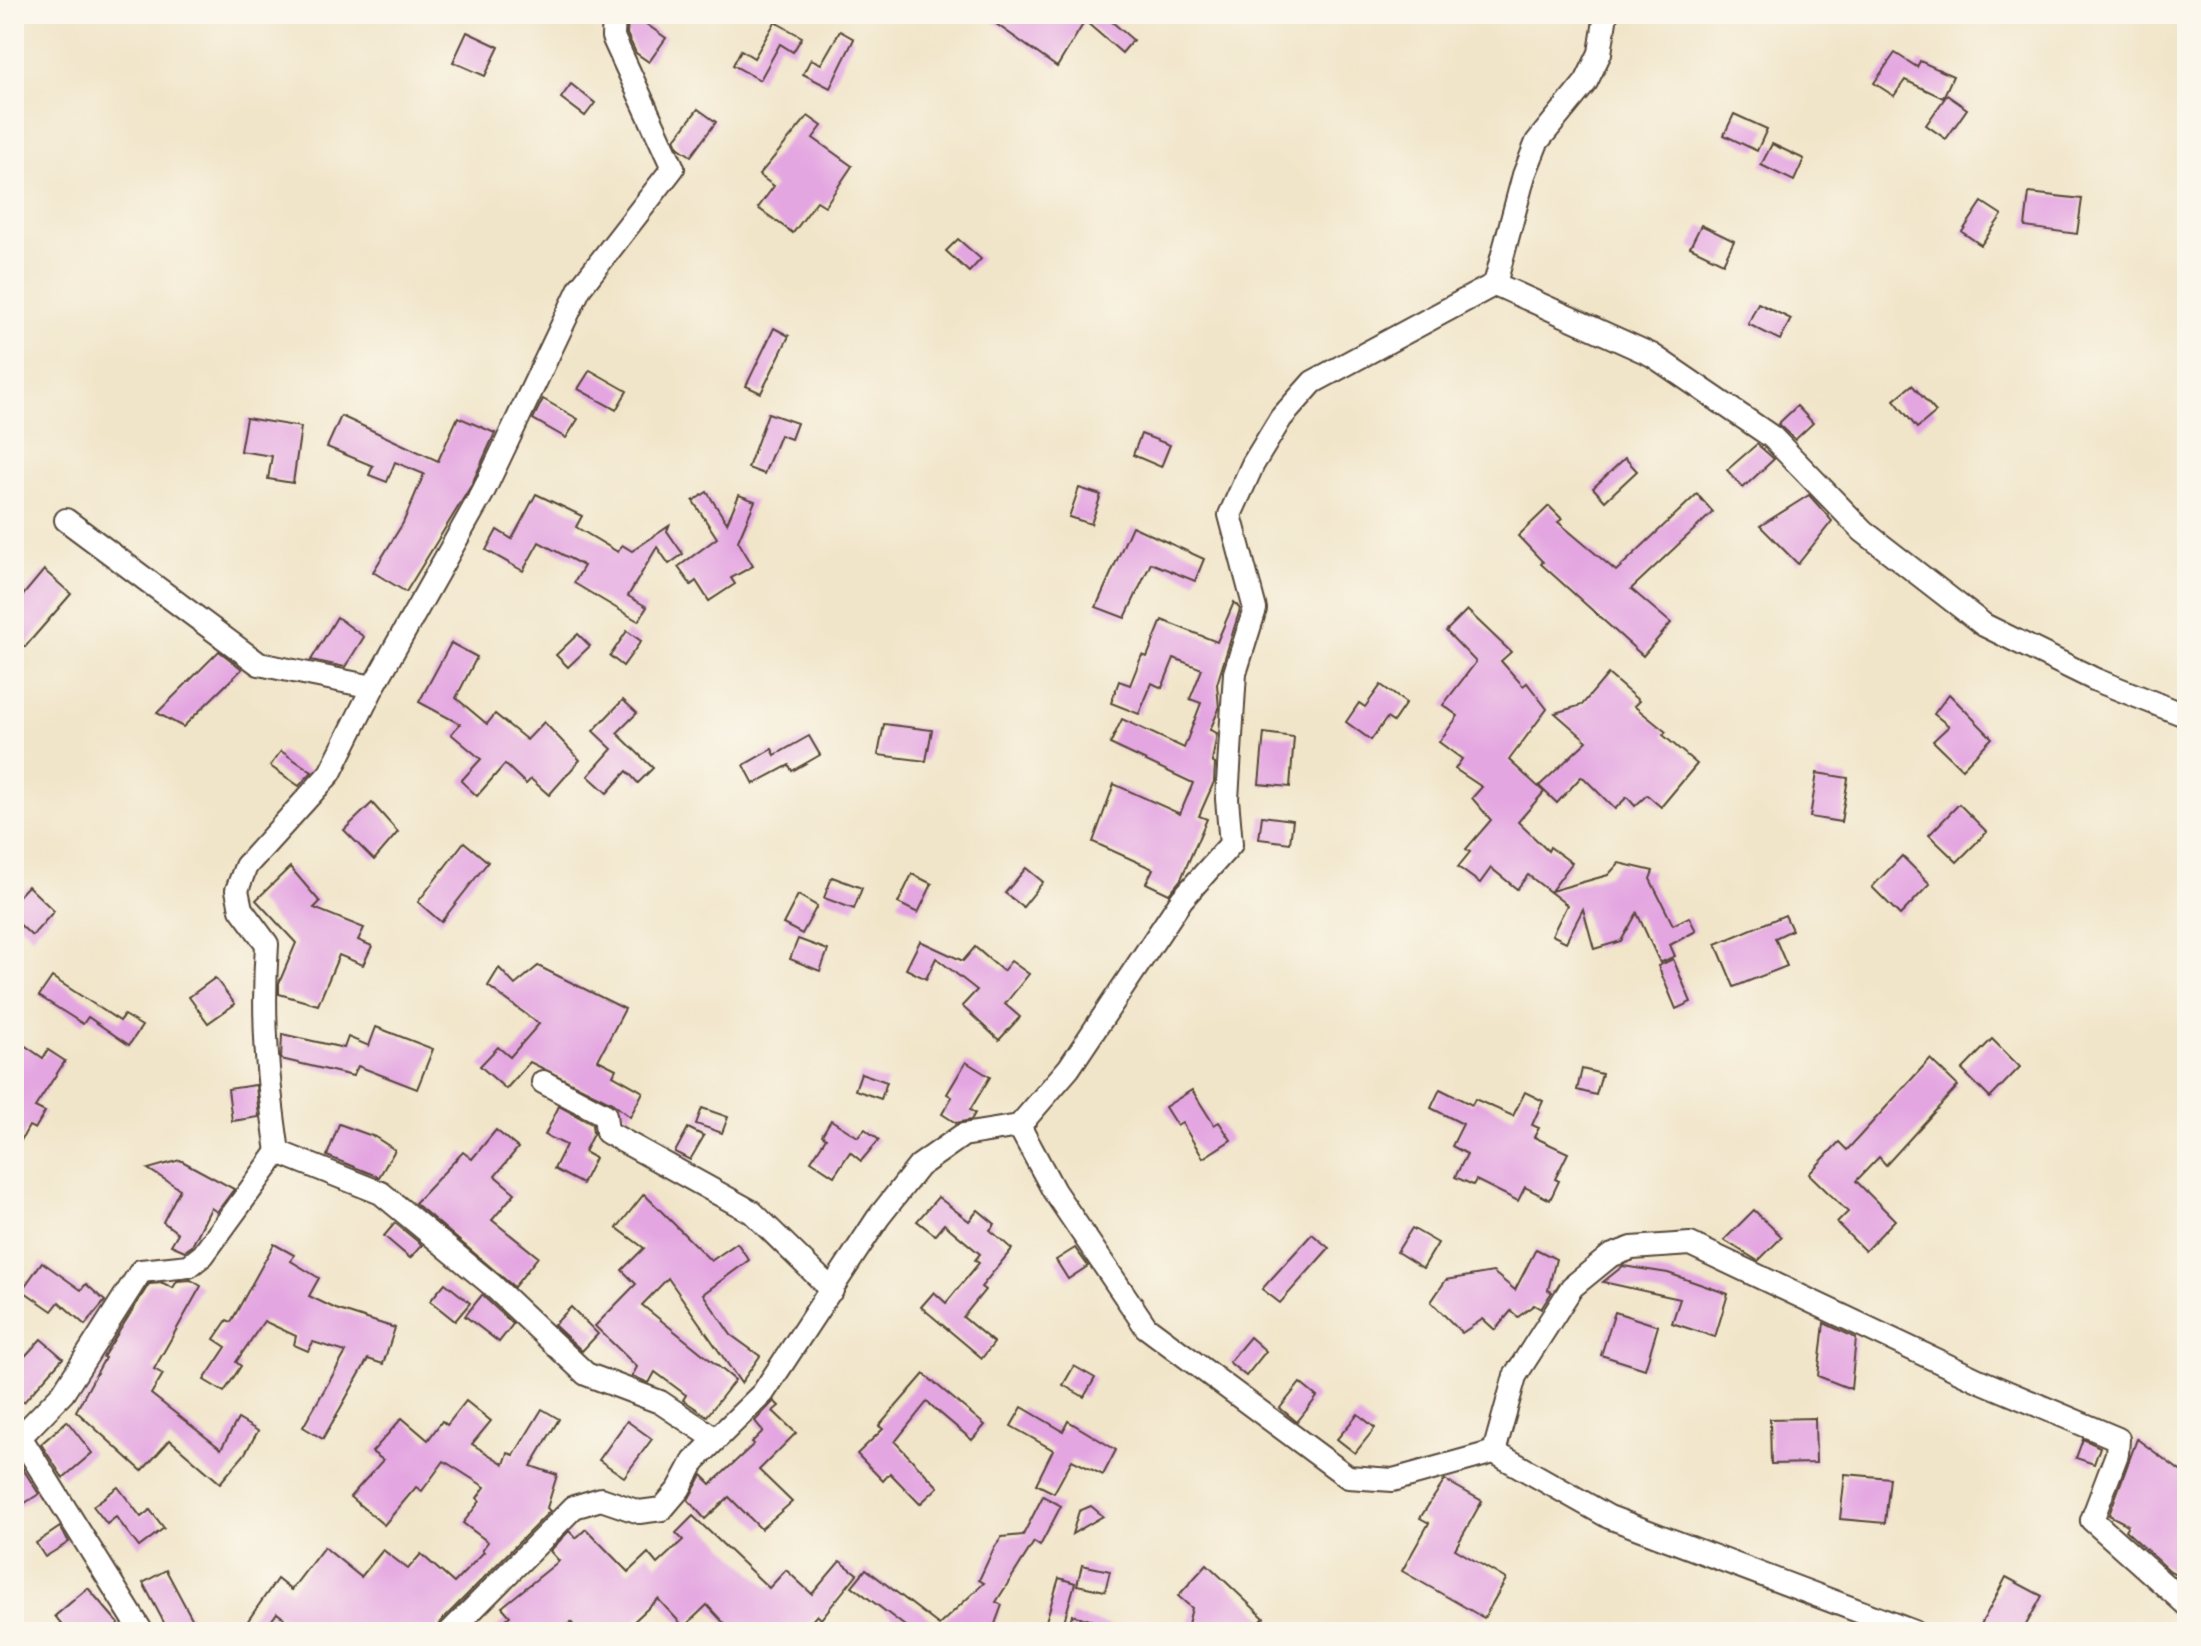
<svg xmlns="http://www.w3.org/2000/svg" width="2201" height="1646" viewBox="0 0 2201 1646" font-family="Cardo,serif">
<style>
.building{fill:#e4a6e1}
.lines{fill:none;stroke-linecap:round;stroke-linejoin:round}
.street-casing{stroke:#564638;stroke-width:26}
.street{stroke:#fff;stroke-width:22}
</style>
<rect width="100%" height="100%" fill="#fbf7ec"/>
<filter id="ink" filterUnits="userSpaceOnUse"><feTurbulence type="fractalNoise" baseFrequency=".0125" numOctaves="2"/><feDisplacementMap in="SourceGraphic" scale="16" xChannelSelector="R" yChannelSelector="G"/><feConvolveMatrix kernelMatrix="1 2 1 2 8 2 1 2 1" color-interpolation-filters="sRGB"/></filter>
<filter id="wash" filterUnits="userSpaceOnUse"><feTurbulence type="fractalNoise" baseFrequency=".006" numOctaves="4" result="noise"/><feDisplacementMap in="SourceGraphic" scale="32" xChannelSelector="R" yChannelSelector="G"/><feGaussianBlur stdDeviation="1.8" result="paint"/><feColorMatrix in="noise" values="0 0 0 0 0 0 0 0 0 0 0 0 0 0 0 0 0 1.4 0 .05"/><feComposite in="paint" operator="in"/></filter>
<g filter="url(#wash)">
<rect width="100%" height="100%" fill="#f1e5c9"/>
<g id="blocks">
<g class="building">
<path d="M632,14L666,38L649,62L636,53L627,34L628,16Z"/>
<path d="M982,14H1103L1133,40L1122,53L1085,21L1057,67Z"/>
<path d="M775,22L802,37L793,52L780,44L760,80L733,65L741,50L754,58Z"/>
<path d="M840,31L854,39L830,88L803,74L811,59L821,64Z"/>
<path d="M467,32L499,47L485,76L453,62Z"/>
<path d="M1895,53L1917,67L1920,61L1953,76L1943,98L1905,80L1894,96L1874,83Z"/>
<path d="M571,84L595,103L585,116L561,98Z"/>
<path d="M1947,95L1967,109L1946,139L1926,125Z"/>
<path d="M698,109L716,122L691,156L679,148L675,139Z"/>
<path d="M1734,114L1767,129L1757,151L1724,135Z"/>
<path d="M808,116L822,126L813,138L852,166L825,206L817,201L793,233L758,208L774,186L759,175Z"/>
<path d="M1772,144L1804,159L1794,181L1761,165Z"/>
<path d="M2029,193L2082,199L2077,234L2025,227Z"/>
<path d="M1982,202L2002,215L1981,245L1962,232Z"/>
<path d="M1701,225L1734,241L1723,263L1690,247Z"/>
<path d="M958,239L981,259L969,272L946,251Z"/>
<path d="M1758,303L1791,319L1780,340L1748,324Z"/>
<path d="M774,328L789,336L761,393L746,386Z"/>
<path d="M590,370L627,391L616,410L578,389Z"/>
<path d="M1912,385L1936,412L1917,428L1894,400Z"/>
<path d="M543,399L578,419L566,438L533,419Z"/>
<path d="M1797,406L1813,423L1795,440L1778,424Z"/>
<path d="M768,413L797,423L791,439L780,435L764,474L748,468Z"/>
<path d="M341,416L438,461L458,417L495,433L471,486L406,592L373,572L403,523L424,474L395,462L387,482L369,475L373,466L327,447Z"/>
<path d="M246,418L301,427L293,483L268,479L272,456L240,451Z"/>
<path d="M1141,434L1170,445L1161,467L1133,455Z"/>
<path d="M1757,444L1774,459L1743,488L1727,470Z"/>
<path d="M1625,458L1637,471L1605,501L1593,488Z"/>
<path d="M1079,488L1101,495L1091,524L1069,517Z"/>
<path d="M707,492L727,523L739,495L755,501L738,541L753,566L731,578L735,584L709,601L696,581L691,585L678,567L717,538L693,501Z"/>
<path d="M536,494L582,516L576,527L618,552L622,545L632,551L669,526L667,531L683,554L669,564L657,547L628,596L647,607L638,621L574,583L584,566L539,542L523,571L486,550L497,530L512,539Z"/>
<path d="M1697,494L1713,512L1631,589L1671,623L1643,656L1541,564L1543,562L1518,536L1549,506L1562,519L1558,522L1616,571Z"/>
<path d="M1809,495L1832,521L1798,564L1760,526Z"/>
<path d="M1132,526L1204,559L1195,581L1151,563L1125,618L1096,607Z"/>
<path d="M44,570L71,594L25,647L14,637V606Z"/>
<path d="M1234,602L1240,609L1217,684L1219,709L1210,730L1217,733L1212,762L1215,764L1214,782L1199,816L1207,819L1181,879L1169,894L1146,883L1153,869L1093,842L1114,784L1180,814L1193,783L1110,744L1122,719L1184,748L1201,703L1190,699L1202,669L1174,658L1162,688L1152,683L1139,714L1111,703L1119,681L1130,685L1142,655L1147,657L1162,620L1217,642Z"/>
<path d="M1467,610L1511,652L1501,661L1523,686L1527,683L1547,709L1509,760L1544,792L1518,822L1548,851L1550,847L1572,863L1551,891L1608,875L1619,863L1653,871L1650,879L1673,925L1689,917L1696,931L1670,945L1675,956L1660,963L1637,913L1621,941L1594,949L1583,909L1566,942L1552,935L1567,905L1528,875L1517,889L1491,868L1480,883L1458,867L1470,852L1466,849L1491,820L1472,798L1482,787L1455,769L1462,759L1439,742L1458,716L1443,705L1476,662L1446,631Z"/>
<path d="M337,617L364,637L345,667L311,660Z"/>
<path d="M627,631L641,641L623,666L610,656Z"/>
<path d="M578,634L590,646L568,667L556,655Z"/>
<path d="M451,643L477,657L456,698L487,724L495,714L527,740L544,722L580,760L549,795L531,779L526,784L505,764L477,796L461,781L481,759L451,734L460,724L419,702Z"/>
<path d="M219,651L242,669L183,727L157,713Z"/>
<path d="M1608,674L1639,701L1634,706L1666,732L1663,735L1697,764L1661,807L1647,795L1635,806L1627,797L1615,809L1584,778L1581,777L1557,803L1539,786L1587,741L1555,713L1582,705Z"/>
<path d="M1381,685L1406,703L1393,722L1387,718L1371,740L1346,722L1359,703L1365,707Z"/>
<path d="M1949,694L1992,738L1962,769L1933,741L1949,726L1934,714Z"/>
<path d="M623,700L637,713L617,733L653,768L638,783L627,771L607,793L588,776L612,749L593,731Z"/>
<path d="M884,724L932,730L926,761L878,755Z"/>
<path d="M1264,733L1294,737L1290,787L1259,784Z"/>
<path d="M809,736L820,755L792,771L789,765L754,784L744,765L772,749L775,755Z"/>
<path d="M281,751L312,772L299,786L270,766Z"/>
<path d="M1817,773L1848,778L1841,822L1810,817Z"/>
<path d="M372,803L398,832L374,860L344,830Z"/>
<path d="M1959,804L1987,832L1957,862L1929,835Z"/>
<path d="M1262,816L1293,820L1290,843L1259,839Z"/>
<path d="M464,842L488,862L441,922L418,902Z"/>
<path d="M1902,856L1930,884L1900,915L1872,887Z"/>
<path d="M290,867L320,902L314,908L364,928L358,940L372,946L363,965L339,955L318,1005L279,994V983L296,943L256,900Z"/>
<path d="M1026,868L1043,882L1023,907L1005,893Z"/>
<path d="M912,874L932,884L918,913L898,903Z"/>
<path d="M832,877L862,888L854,909L824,898Z"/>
<path d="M28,886L54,911L32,936L14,919V901Z"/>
<path d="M798,895L817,906L802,934L783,924Z"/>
<path d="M1785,915L1792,930L1775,938L1787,966L1734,987L1716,944Z"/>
<path d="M798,939L828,950L820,971L790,959Z"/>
<path d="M920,941L963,961L975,947L1003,971L1011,961L1029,974L1005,1004L1020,1017L999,1040L962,1006L977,990L936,958L926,979L906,969Z"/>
<path d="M1673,959L1691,1002L1676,1009L1658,966Z"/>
<path d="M538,966L625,1009L598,1060L616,1069L613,1075L643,1092L630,1117L612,1103L530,1062L506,1089L480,1066L498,1047L510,1057L539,1024L488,986L499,968L515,985Z"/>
<path d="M52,977L120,1021L124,1015L142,1026L129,1045L88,1017L83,1024L39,996Z"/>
<path d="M215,978L235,1004L208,1023L189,997Z"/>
<path d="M376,1027L433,1049L417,1089L358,1066L353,1076L281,1059L282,1034L344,1048L348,1037L369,1046Z"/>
<path d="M1992,1039L2020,1067L1990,1098L1962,1070Z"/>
<path d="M24,1045L43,1058L48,1050L65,1061L35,1107L45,1112L35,1129L29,1126L14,1153V1060Z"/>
<path d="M1930,1059L1958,1086L1886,1165L1879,1157L1856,1181L1895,1220L1865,1251L1837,1223L1848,1212L1809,1174L1839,1142L1847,1150Z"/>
<path d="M966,1062L990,1077L970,1110L975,1113L971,1120L956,1123L942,1114L952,1097L947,1094Z"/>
<path d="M1582,1069L1602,1074L1596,1095L1577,1090Z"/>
<path d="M861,1073L887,1082L881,1099L855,1090Z"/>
<path d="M256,1085L259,1117L232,1121L228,1089Z"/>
<path d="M1440,1089L1472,1105L1475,1099L1513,1116L1525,1092L1543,1101L1532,1125L1539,1128L1534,1137L1568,1153L1555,1179L1559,1181L1550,1200L1525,1187L1518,1201L1476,1180L1473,1185L1455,1177L1467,1154L1452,1146L1463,1124L1431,1108Z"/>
<path d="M1192,1090L1214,1125L1219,1122L1231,1140L1203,1158L1182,1123L1177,1126L1165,1107Z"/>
<path d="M559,1106L592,1124L593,1134L584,1152L595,1158L582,1184L554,1169L566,1145L545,1135Z"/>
<path d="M702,1108L728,1117L722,1133L696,1124Z"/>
<path d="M831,1120L858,1137L865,1129L879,1140L861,1161L850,1152L834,1176L811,1161L826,1138L822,1135Z"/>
<path d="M339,1124L375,1137L395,1150L379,1177L327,1156Z"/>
<path d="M688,1128L704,1136L690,1160L675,1152Z"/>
<path d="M496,1130L518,1148L495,1176L515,1193L492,1220L538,1257L514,1287L415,1203L463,1152L472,1159Z"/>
<path d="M180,1160L234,1189L217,1212L211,1208L192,1246L185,1251L171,1245L178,1233L163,1222L180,1189L148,1169Z"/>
<path d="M644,1194L711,1261L737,1243L749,1260L703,1294L731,1335L760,1356L741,1383L668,1278L642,1305L735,1380L707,1416L683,1400L686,1395L655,1372L649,1383L632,1376L637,1367L595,1326L636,1284L622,1270L644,1248L617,1228Z"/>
<path d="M938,1197L969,1221L978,1210L995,1224L990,1230L1012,1249L981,1287L985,1290L963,1317L994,1343L982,1358L921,1307L934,1292L946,1303L979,1263L975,1260L980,1254L944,1224L935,1235L917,1221Z"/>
<path d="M1754,1210L1782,1237L1758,1261L1724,1240Z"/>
<path d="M395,1223L422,1245L410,1258L384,1236Z"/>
<path d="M1412,1228L1438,1243L1423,1268L1397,1252Z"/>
<path d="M1312,1234L1329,1248L1280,1303L1262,1289Z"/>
<path d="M274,1244L294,1255L291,1261L319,1278L309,1296L336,1309L395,1328L383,1364L368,1359L323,1439L303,1427L346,1352L313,1342L308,1351L294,1345L296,1336L264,1321L236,1362L241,1366L224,1392L204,1380L226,1347L214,1339L227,1320L231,1322Z"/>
<path d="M1075,1248L1088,1266L1068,1279L1056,1260Z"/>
<path d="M1536,1249L1556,1259L1548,1290L1552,1292L1541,1309L1534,1305L1518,1317L1511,1311L1495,1330L1483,1319L1462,1333L1431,1302L1446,1280L1493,1272L1515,1290Z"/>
<path d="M42,1262L81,1290L86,1284L105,1301L85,1325L59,1302L52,1311L22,1290Z"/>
<path d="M1623,1266L1668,1273L1728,1294L1715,1337L1672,1323L1680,1299L1603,1282Z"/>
<path d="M191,1280L201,1286L154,1369L163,1374L151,1394L221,1449L238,1419L258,1431L244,1455L220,1483L170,1440L142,1471L76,1411L105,1358L103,1357L149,1284L163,1283L173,1288L177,1281Z"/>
<path d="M445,1283L470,1303L455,1321L430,1301Z"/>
<path d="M482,1295L513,1324L499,1342L465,1316Z"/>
<path d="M571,1307L598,1334L582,1351L554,1325Z"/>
<path d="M1615,1312L1658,1326L1645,1369L1601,1355Z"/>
<path d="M1824,1323L1856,1338L1851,1389L1818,1376Z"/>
<path d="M1250,1337L1266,1351L1246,1376L1229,1362Z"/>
<path d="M41,1339L63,1358L24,1402L14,1394V1368Z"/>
<path d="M1074,1366L1095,1378L1084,1397L1063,1385Z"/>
<path d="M924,1374L985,1425L972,1440L927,1402L895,1442L938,1487L920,1504L890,1473L883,1481L857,1454L883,1429L879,1426Z"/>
<path d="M1300,1383L1317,1397L1297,1422L1280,1408Z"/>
<path d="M466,1401L491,1421L472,1444L504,1464L508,1453L514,1455L542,1409L559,1419L531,1466L557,1475L547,1508L550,1511L440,1622L436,1632H301L277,1613L263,1632H240L277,1579L291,1590L324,1547L361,1577L383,1550L408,1569L421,1554L454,1583L484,1552L482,1550L488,1542L463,1523L480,1501L477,1498L485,1487L444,1461L422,1491L416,1487L384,1525L350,1497L383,1460L372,1452L402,1418L428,1440L442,1421L447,1425Z"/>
<path d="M774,1401L779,1406L773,1411L796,1433L759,1470L792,1502L761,1529L729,1497L705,1519L688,1500L702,1475L711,1484L754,1444L752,1442L763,1431L755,1421Z"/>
<path d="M1022,1407L1063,1431L1068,1421L1116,1450L1103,1475L1072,1460L1054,1493L1036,1484L1053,1450L1011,1426Z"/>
<path d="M1358,1414L1375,1428L1355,1453L1337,1439Z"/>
<path d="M1815,1418L1816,1463L1771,1464L1770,1419Z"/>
<path d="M67,1421L92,1453L63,1478L41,1444Z"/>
<path d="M627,1421L652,1439L624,1477L599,1460Z"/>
<path d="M2083,1439L2100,1447L2094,1464L2076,1458Z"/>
<path d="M2137,1439L2187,1476V1580L2170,1571L2125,1530L2128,1525L2109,1515Z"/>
<path d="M14,1455L39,1494L14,1510Z"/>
<path d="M1845,1474L1890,1478L1885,1523L1840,1519Z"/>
<path d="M1445,1480L1482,1501L1455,1549L1506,1579L1484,1618L1402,1571L1429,1523L1420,1518Z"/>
<path d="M118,1487L141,1517L150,1510L164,1528L139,1547L116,1517L107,1524L93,1506Z"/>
<path d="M1043,1496L1061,1506L1040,1546L1034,1542L996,1602L1002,1605L992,1632H913L852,1586L866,1569L939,1625L984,1583L979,1580L994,1548L1002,1537L1023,1535Z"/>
<path d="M1091,1506L1103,1516L1072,1534L1079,1511Z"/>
<path d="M693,1516L769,1588L786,1570L812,1594L840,1561L857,1574L821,1619L817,1615L802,1632H732L707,1605L684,1627L658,1599L630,1625L627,1622L614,1632H579L571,1622L559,1632H490L510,1616L502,1607L559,1561L550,1551L569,1531L576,1538L586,1529L628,1572L648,1553L657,1564L683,1540L676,1533Z"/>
<path d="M60,1527L69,1542L45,1557L36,1543Z"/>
<path d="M1207,1564L1264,1618L1251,1632H1186L1192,1608L1178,1596Z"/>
<path d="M1082,1565L1110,1571L1105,1591L1077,1585Z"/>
<path d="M166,1570L196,1626L185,1632H169L143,1583Z"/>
<path d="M2006,1577L2042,1596L2022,1632H1977Z"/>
<path d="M1059,1578L1075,1583L1063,1625L1046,1621Z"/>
<path d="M88,1588L119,1624L110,1632H68L55,1616Z"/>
<path d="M1072,1615L1116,1627V1632H1067Z"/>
</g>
</g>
</g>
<g filter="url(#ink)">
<use href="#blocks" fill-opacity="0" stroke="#564638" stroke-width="2"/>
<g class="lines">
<g class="street-casing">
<g id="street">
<path d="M614,14L613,37L673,168L580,288L483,492L373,687L330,773L246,866L237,890L241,909L267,944C262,1019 267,1077 278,1152L381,1193L492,1285L586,1374L660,1402L714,1438"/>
<path d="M1495,284L1652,355L1772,437L1863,531L1984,625L2096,680L2187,716"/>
<path d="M66,520L259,664L373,687"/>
<path d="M543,1082L605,1115L607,1132L752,1212L832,1290"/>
<path d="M1019,1126L1054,1191L1146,1327L1348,1477L1393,1480L1494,1452L1609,1517L1914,1632"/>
<path d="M14,1427L142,1632"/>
<path d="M21,1436L63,1393L141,1271L189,1266L203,1255L278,1152"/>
<path d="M1494,1452L1515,1376L1572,1287L1610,1256L1632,1248L1690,1244L1978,1380L2118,1439L2117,1454L2092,1520L2187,1605"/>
<path d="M450,1632L574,1507L601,1499L639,1512L662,1509L679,1489L694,1461L763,1393L878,1218L919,1166L963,1135L1019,1126L1069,1068L1182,899L1231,844L1227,799L1235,673L1255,609L1230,515L1253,464L1281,418L1313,382L1495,284L1524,175L1537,142L1586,82L1600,53L1606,14"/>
</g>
</g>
<use href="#street" class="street"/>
</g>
</g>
<rect width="2201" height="1646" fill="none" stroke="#fbf7ec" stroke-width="48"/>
</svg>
